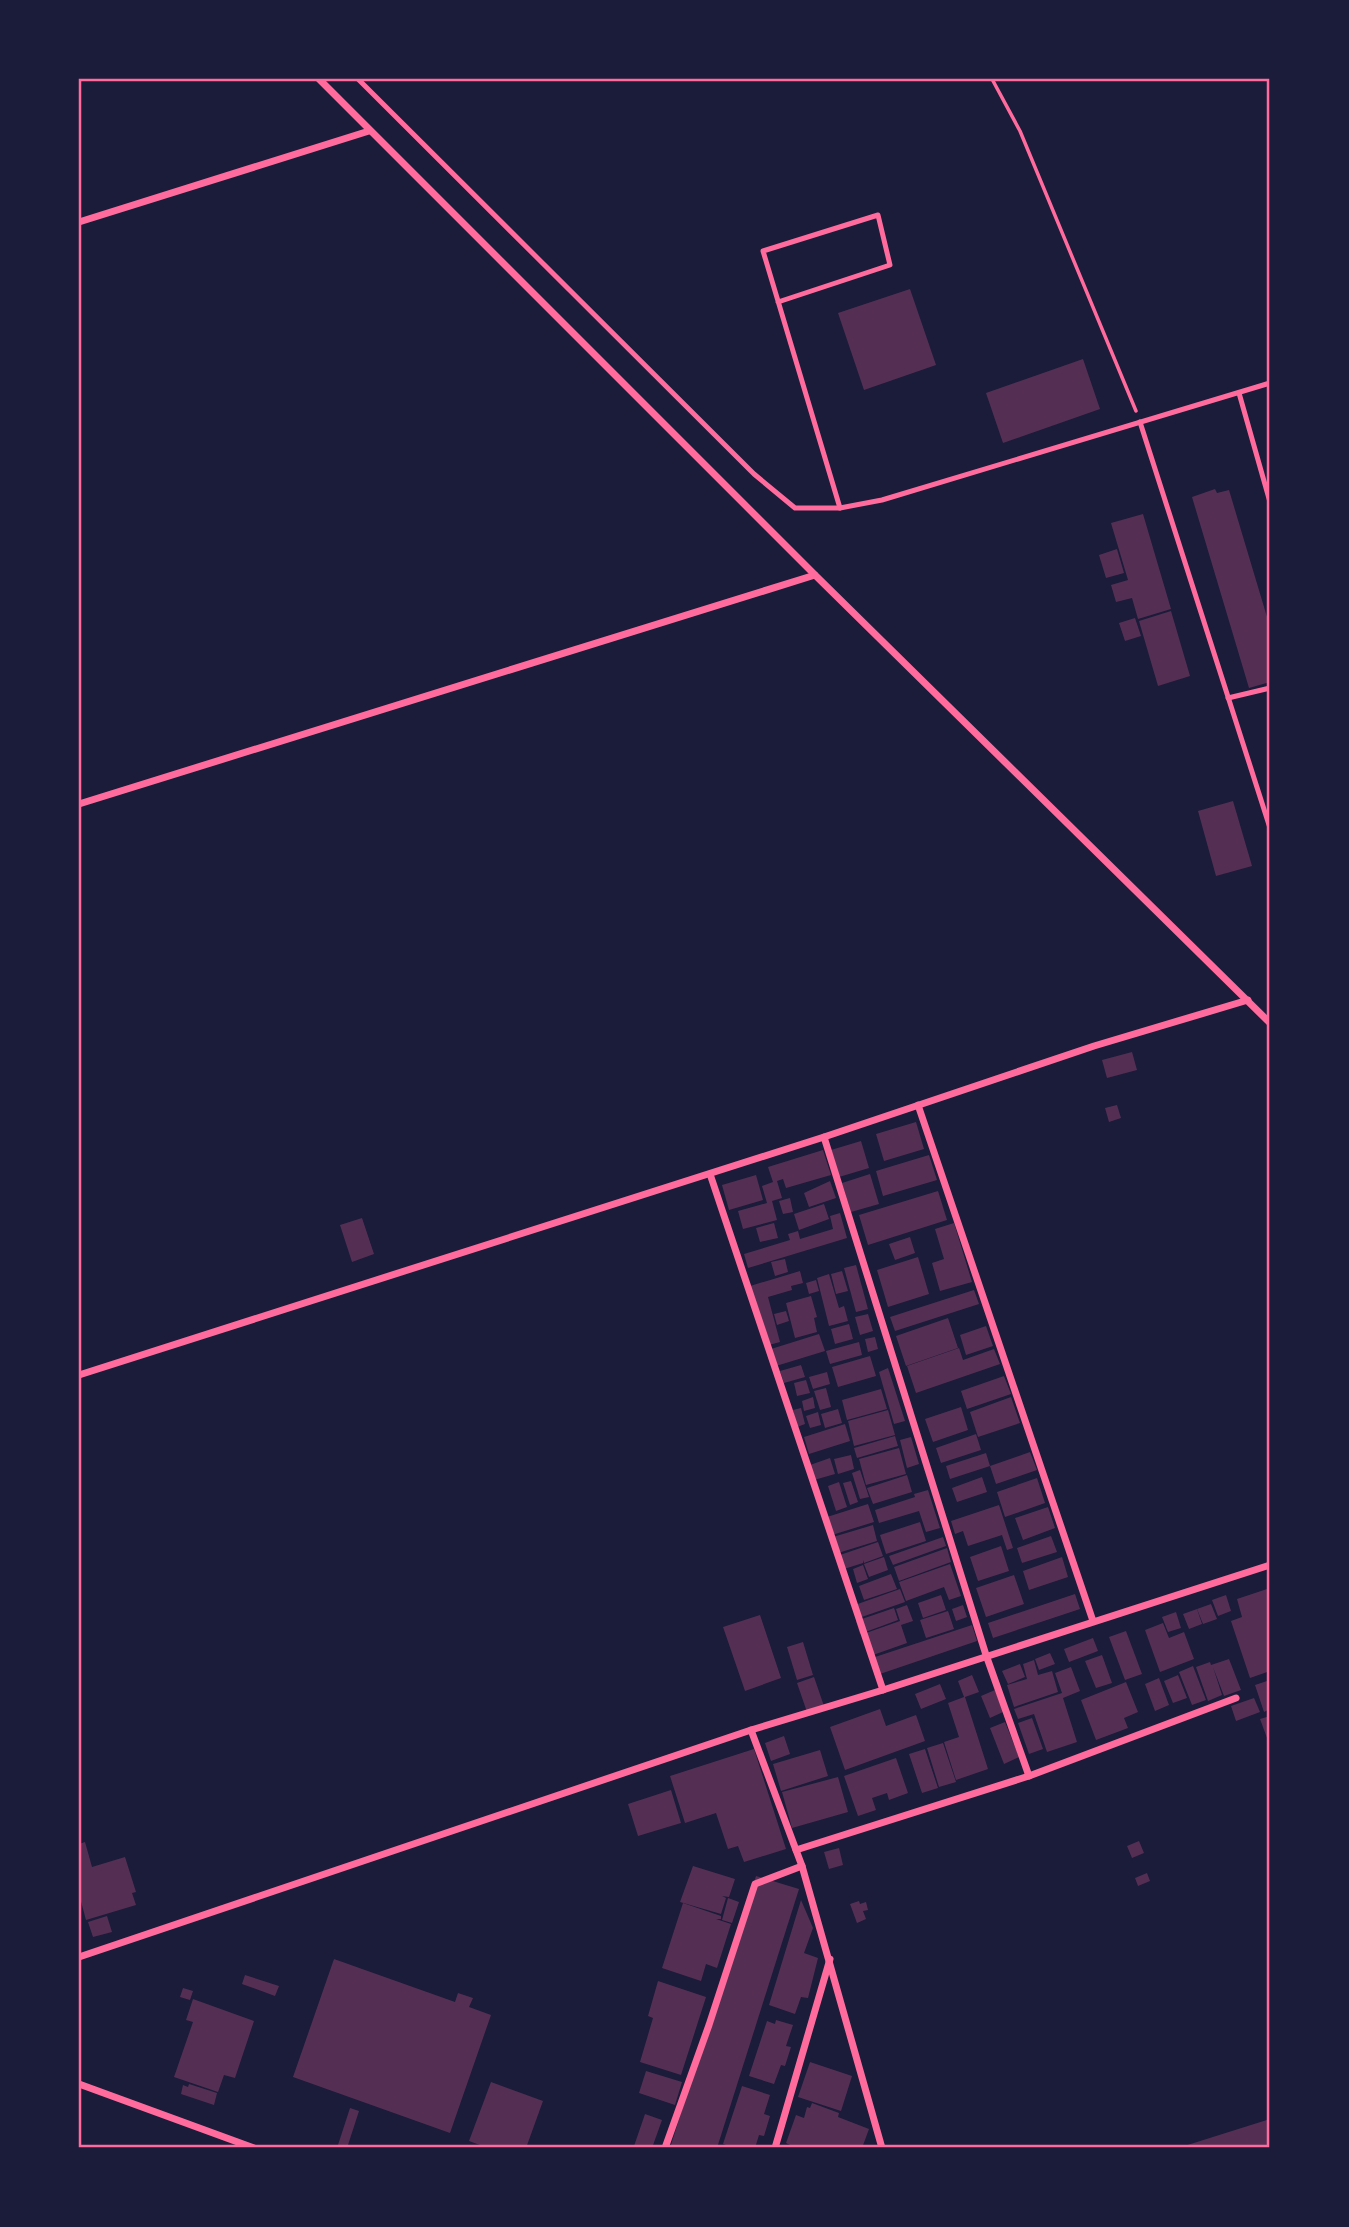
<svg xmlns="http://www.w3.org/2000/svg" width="1349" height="2227" viewBox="0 0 1349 2227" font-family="'Nunito Sans',sans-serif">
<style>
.building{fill:#542f53}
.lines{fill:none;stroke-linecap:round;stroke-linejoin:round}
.path{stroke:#ff6b9d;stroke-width:3.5}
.service{stroke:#ff6b9d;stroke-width:5}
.minor{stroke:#ff6b9d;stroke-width:7}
.neatline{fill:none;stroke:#ff6b9d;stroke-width:2.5}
</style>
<rect width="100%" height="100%" fill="#1b1b3a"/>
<g class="building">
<path d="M910,289L936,365L864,390L838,313Z"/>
<path d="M1083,359L1100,409L1003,443L986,393Z"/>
<path d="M1215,489L1217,493L1229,490L1270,627V682L1249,688L1192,497Z"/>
<path d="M1143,514L1171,609L1138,619L1132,598L1116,602L1111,585L1128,580L1111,523Z"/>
<path d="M1117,549L1124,573L1106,578L1099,555Z"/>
<path d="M1171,611L1190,676L1158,686L1139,621Z"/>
<path d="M1135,618L1141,636L1125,641L1119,623Z"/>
<path d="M1233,801L1252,866L1216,876L1198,811Z"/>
<path d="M1132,1052L1137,1070L1107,1078L1102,1060Z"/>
<path d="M1117,1105L1121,1118L1109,1122L1105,1108Z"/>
<path d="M916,1122L924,1149L884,1161L876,1134Z"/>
<path d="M861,1141L869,1168L839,1177L831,1150Z"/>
<path d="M823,1150L831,1175L786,1188L783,1179L777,1181L782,1198L772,1201L777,1220L743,1229L738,1211L767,1203L762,1186L773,1182L768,1167Z"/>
<path d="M929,1155L937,1180L883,1196L876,1171Z"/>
<path d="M870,1174L879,1204L851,1212L842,1183Z"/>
<path d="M756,1175L763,1200L729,1210L722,1185Z"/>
<path d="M830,1181L836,1198L809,1207L804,1193Z"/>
<path d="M938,1191L947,1220L868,1245L859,1215Z"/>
<path d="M790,1198L793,1212L783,1214L779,1201Z"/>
<path d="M824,1204L829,1219L799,1230L794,1214Z"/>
<path d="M840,1213L847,1238L748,1268L744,1254L790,1240L788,1234L798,1231L800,1239L833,1229L830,1216Z"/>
<path d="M362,1218L374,1254L352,1262L340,1225Z"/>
<path d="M774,1223L778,1238L760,1242L756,1228Z"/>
<path d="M954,1223L972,1282L940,1291L932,1263L944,1259L935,1229Z"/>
<path d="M910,1237L915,1253L895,1260L889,1244Z"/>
<path d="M918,1257L929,1294L888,1307L877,1270Z"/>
<path d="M785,1259L788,1272L775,1276L771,1262Z"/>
<path d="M856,1265L868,1309L856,1312L844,1268Z"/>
<path d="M800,1271L803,1283L791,1286L792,1290L768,1297L780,1342L769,1345L750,1286Z"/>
<path d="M842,1271L848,1291L836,1294L831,1274Z"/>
<path d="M829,1274L839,1308L844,1306L848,1321L829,1326L817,1278Z"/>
<path d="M816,1280L819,1291L809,1294L806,1283Z"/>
<path d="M974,1290L979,1304L895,1331L890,1317Z"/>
<path d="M811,1296L817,1317L814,1318L817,1332L795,1338L786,1303Z"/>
<path d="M786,1311L789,1321L777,1325L774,1314Z"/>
<path d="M868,1314L873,1331L860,1335L855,1317Z"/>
<path d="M948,1318L958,1348L906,1366L896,1336Z"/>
<path d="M849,1324L853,1339L835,1344L831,1329Z"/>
<path d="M986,1326L993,1346L966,1355L960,1335Z"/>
<path d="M819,1334L825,1351L776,1366L771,1349Z"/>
<path d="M875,1337L878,1349L868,1352L865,1339Z"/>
<path d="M859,1342L862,1355L830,1364L826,1351Z"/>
<path d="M959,1348L963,1360L994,1349L1000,1364L916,1393L907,1366Z"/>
<path d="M870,1356L876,1376L838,1387L832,1367Z"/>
<path d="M801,1365L805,1377L784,1383L780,1371Z"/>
<path d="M888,1368L905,1421L894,1424L879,1372Z"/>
<path d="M827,1372L830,1384L813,1389L809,1377Z"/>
<path d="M1004,1376L1011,1394L967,1409L961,1391Z"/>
<path d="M806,1380L810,1393L797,1396L794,1383Z"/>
<path d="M826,1388L831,1407L820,1410L814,1391Z"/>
<path d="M881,1389L887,1409L847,1420L842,1400Z"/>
<path d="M813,1397L815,1408L804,1411L802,1401Z"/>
<path d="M1011,1397L1020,1423L978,1437L970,1412Z"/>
<path d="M961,1407L968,1430L933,1442L925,1419Z"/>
<path d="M801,1408L805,1424L797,1427L793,1410Z"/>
<path d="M838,1409L842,1423L825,1428L821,1414Z"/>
<path d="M888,1410L895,1435L854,1446L848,1421Z"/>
<path d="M818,1412L821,1425L810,1428L806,1416Z"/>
<path d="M845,1424L850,1441L809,1454L804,1437Z"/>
<path d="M976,1434L981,1450L941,1463L936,1448Z"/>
<path d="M895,1436L898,1446L857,1458L854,1448Z"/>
<path d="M911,1437L919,1464L907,1468L900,1440Z"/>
<path d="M899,1448L906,1474L866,1485L859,1459Z"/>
<path d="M1030,1452L1037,1470L996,1484L990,1466Z"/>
<path d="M986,1453L990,1466L950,1479L946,1466Z"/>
<path d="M851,1455L854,1469L838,1474L834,1459Z"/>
<path d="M830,1458L835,1474L814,1480L810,1465Z"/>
<path d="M860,1470L869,1497L860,1499L852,1473Z"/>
<path d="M907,1475L912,1492L873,1504L867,1488Z"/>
<path d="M982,1477L987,1492L957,1502L952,1488Z"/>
<path d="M1037,1478L1045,1503L1005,1517L997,1492Z"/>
<path d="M851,1481L858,1502L850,1505L843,1483Z"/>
<path d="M839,1482L847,1507L836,1511L828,1486Z"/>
<path d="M928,1490L940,1528L926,1532L919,1511L879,1523L875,1510L915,1497L914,1494Z"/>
<path d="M868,1504L874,1522L832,1535L827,1517Z"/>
<path d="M999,1505L1013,1548L1007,1550L1002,1535L968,1546L963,1531L955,1534L951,1521Z"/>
<path d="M1048,1507L1055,1528L1023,1540L1015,1518Z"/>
<path d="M920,1522L926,1541L886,1554L880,1535Z"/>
<path d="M873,1525L877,1541L838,1553L833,1537Z"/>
<path d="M1051,1536L1057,1552L1022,1563L1017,1548Z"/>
<path d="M943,1537L946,1546L893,1565L889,1556Z"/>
<path d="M878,1542L883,1556L864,1563L863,1560V1563L844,1569L840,1555Z"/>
<path d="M1001,1546L1009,1571L978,1581L970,1557Z"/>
<path d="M947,1548L951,1562L899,1581L894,1567Z"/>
<path d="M884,1557L888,1570L869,1577L864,1564Z"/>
<path d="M1062,1557L1068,1577L1029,1590L1023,1571Z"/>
<path d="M950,1564L961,1596L949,1600L944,1587L906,1601L899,1582Z"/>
<path d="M863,1565L868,1579L857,1583L853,1569Z"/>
<path d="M891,1574L897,1589L864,1600L859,1586Z"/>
<path d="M1014,1575L1024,1604L986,1617L976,1588Z"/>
<path d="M1270,1588V1671L1250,1678L1231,1621L1242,1617L1237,1599Z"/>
<path d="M900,1589L905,1602L856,1619L852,1606Z"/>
<path d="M1075,1594L1080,1609L993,1638L988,1623Z"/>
<path d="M941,1595L946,1610L923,1618L918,1603Z"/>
<path d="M1226,1595L1231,1611L1218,1616L1212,1600Z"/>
<path d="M1211,1604L1217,1619L1203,1624L1197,1609Z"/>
<path d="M907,1605L913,1621L901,1625L907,1643L873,1655L866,1633L900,1621L896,1609Z"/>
<path d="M963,1605L967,1617L956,1621L952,1609Z"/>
<path d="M894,1608L898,1620L860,1634L856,1621Z"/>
<path d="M1197,1609L1202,1624L1189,1629L1183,1614Z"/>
<path d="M948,1611L954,1629L926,1638L920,1620Z"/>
<path d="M1176,1612L1181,1628L1168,1632L1162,1617Z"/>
<path d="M760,1615L781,1678L745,1691L723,1627Z"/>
<path d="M1163,1623L1169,1638L1184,1632L1194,1659L1160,1672L1145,1630Z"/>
<path d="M972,1625L977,1641L877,1675L872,1658Z"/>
<path d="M1126,1631L1142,1674L1125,1680L1109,1637Z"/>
<path d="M1093,1638L1098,1651L1069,1662L1064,1649Z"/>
<path d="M803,1642L813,1675L797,1680L787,1647Z"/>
<path d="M1050,1653L1055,1664L1039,1670L1035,1659Z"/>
<path d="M1102,1655L1112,1683L1096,1688L1085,1661Z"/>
<path d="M1229,1659L1241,1690L1224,1696L1213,1667L1222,1695L1208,1701L1196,1667L1210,1662L1211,1665Z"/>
<path d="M1034,1660L1038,1675L1052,1671L1058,1692L1014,1707L1007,1685L1027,1679L1023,1664Z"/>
<path d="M1020,1664L1025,1677L1008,1684L1002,1671Z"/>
<path d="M1193,1666L1206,1700L1192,1705L1179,1672Z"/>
<path d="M1071,1667L1080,1691L1063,1698L1077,1742L1047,1752L1034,1714L1018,1719L1014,1709L1062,1693L1055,1673Z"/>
<path d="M972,1675L979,1692L965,1697L988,1769L956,1780L944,1742L959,1737L948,1703L964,1697L958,1681Z"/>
<path d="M1178,1675L1187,1698L1173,1703L1164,1681Z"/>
<path d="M814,1677L824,1706L807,1712L797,1683Z"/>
<path d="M1159,1678L1169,1705L1155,1711L1145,1684Z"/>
<path d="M1270,1680V1709L1264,1712L1255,1685Z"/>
<path d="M1126,1682L1138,1712L1124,1718L1128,1728L1096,1740L1081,1700Z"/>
<path d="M940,1684L946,1699L921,1709L915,1694Z"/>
<path d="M995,1690L1003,1712L990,1718L981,1696Z"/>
<path d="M1254,1698L1260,1712L1236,1721L1231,1706Z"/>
<path d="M880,1709L886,1726L916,1715L925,1741L845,1770L830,1727Z"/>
<path d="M1270,1716V1746L1260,1719Z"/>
<path d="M1032,1718L1043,1749L1029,1754L1018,1723Z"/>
<path d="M1005,1722L1019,1757L1004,1764L990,1728Z"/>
<path d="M784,1736L790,1754L771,1761L765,1743Z"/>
<path d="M943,1743L956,1782L939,1787L927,1748Z"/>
<path d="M754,1749L786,1849L744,1862L738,1846L728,1849L716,1813L685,1823L670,1776Z"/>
<path d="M925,1749L938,1788L922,1793L909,1754Z"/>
<path d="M820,1750L828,1776L781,1791L773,1764Z"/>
<path d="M896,1758L908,1793L889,1800L887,1793L872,1798L876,1810L858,1816L844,1776Z"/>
<path d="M838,1777L848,1812L792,1828L782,1792Z"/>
<path d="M671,1790L681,1823L638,1836L628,1804Z"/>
<path d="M1139,1841L1144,1853L1132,1858L1127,1846Z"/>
<path d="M85,1842L92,1867L125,1857L136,1892L132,1893L136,1905L86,1920L79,1894V1844Z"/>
<path d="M839,1848L843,1865L829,1869L824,1852Z"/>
<path d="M693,1866L735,1879L729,1897L722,1896L726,1898L721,1914L680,1902Z"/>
<path d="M1147,1873L1150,1881L1138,1886L1135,1878Z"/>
<path d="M756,1876L799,1889L717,2148H670Z"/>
<path d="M728,1898L739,1902L732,1923L722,1920Z"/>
<path d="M801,1900L813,1928L804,1953L818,1958L808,1998L801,1997L795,2014L769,2005Z"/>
<path d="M859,1901L860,1904L866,1902L868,1910L863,1911L866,1919L857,1923L850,1904Z"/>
<path d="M683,1903L721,1916V1919H716L731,1924L717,1968L706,1964L701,1981L662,1968Z"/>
<path d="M107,1916L112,1932L93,1937L88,1922Z"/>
<path d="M334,1959L455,2002L458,1993L473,1998L469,2007L491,2015L450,2133L293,2077Z"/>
<path d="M245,1975L279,1986L275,1996L242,1984Z"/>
<path d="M658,1981L706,1997L681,2075L640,2062L653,2018L648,2016Z"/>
<path d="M183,1988L193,1991L190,2000L180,1997Z"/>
<path d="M193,1999L254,2021L235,2078L224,2075L218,2092L174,2077L193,2022L186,2020Z"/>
<path d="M776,2020L793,2025L786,2046L791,2047L785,2066L781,2065L774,2084L749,2076L767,2021L775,2024Z"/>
<path d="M810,2062L852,2076L841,2111L798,2097Z"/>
<path d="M646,2071L682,2082L675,2105L639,2093Z"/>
<path d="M491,2082L543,2101L526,2148H488L469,2141Z"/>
<path d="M189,2084L217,2093L214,2105L181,2094L183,2085L188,2087Z"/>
<path d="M742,2086L770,2095L764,2114L770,2116L764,2136L759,2135L755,2148H735L723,2144Z"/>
<path d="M812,2103L839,2113L838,2117L869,2129L862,2148H791L792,2146L786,2143L796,2115L804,2118L807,2107L810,2108Z"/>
<path d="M350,2108L359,2111L347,2148H337Z"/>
<path d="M645,2114L662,2120L652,2148L634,2146Z"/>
<path d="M1270,2119V2148H1178Z"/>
</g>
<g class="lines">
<path class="path" d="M992,79L1020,131L1136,411"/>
<g class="service">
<path d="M358,79L754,474L795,508H840L882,500L1270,383"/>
<path d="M778,302L890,265L878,215L763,251L840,508"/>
<path d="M1239,393L1270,502"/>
<path d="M1140,422L1270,828"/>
<path d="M1228,698L1270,688"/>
</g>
<g class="minor">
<path d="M319,79L815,575L1270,1023"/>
<path d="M79,222L369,131"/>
<path d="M79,804L815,575"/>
<path d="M918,1105L1093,1621"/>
<path d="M824,1137L986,1655L1029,1776"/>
<path d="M710,1174L883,1690"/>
<path d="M79,1375L824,1137L1094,1046L1248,1000"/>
<path d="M751,1730L802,1866L882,2148"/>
<path d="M796,1850L1029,1776L1236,1698"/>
<path d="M79,1957L751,1730L883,1690L1270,1565"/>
<path d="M79,2084L254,2148"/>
<path d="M665,2148L709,2025L755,1884L802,1866"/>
<path d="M775,2148L830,1959"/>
</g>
</g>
<rect width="1349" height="2227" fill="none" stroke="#1b1b3a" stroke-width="161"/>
<rect x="80" y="80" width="1188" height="2066" class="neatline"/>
</svg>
